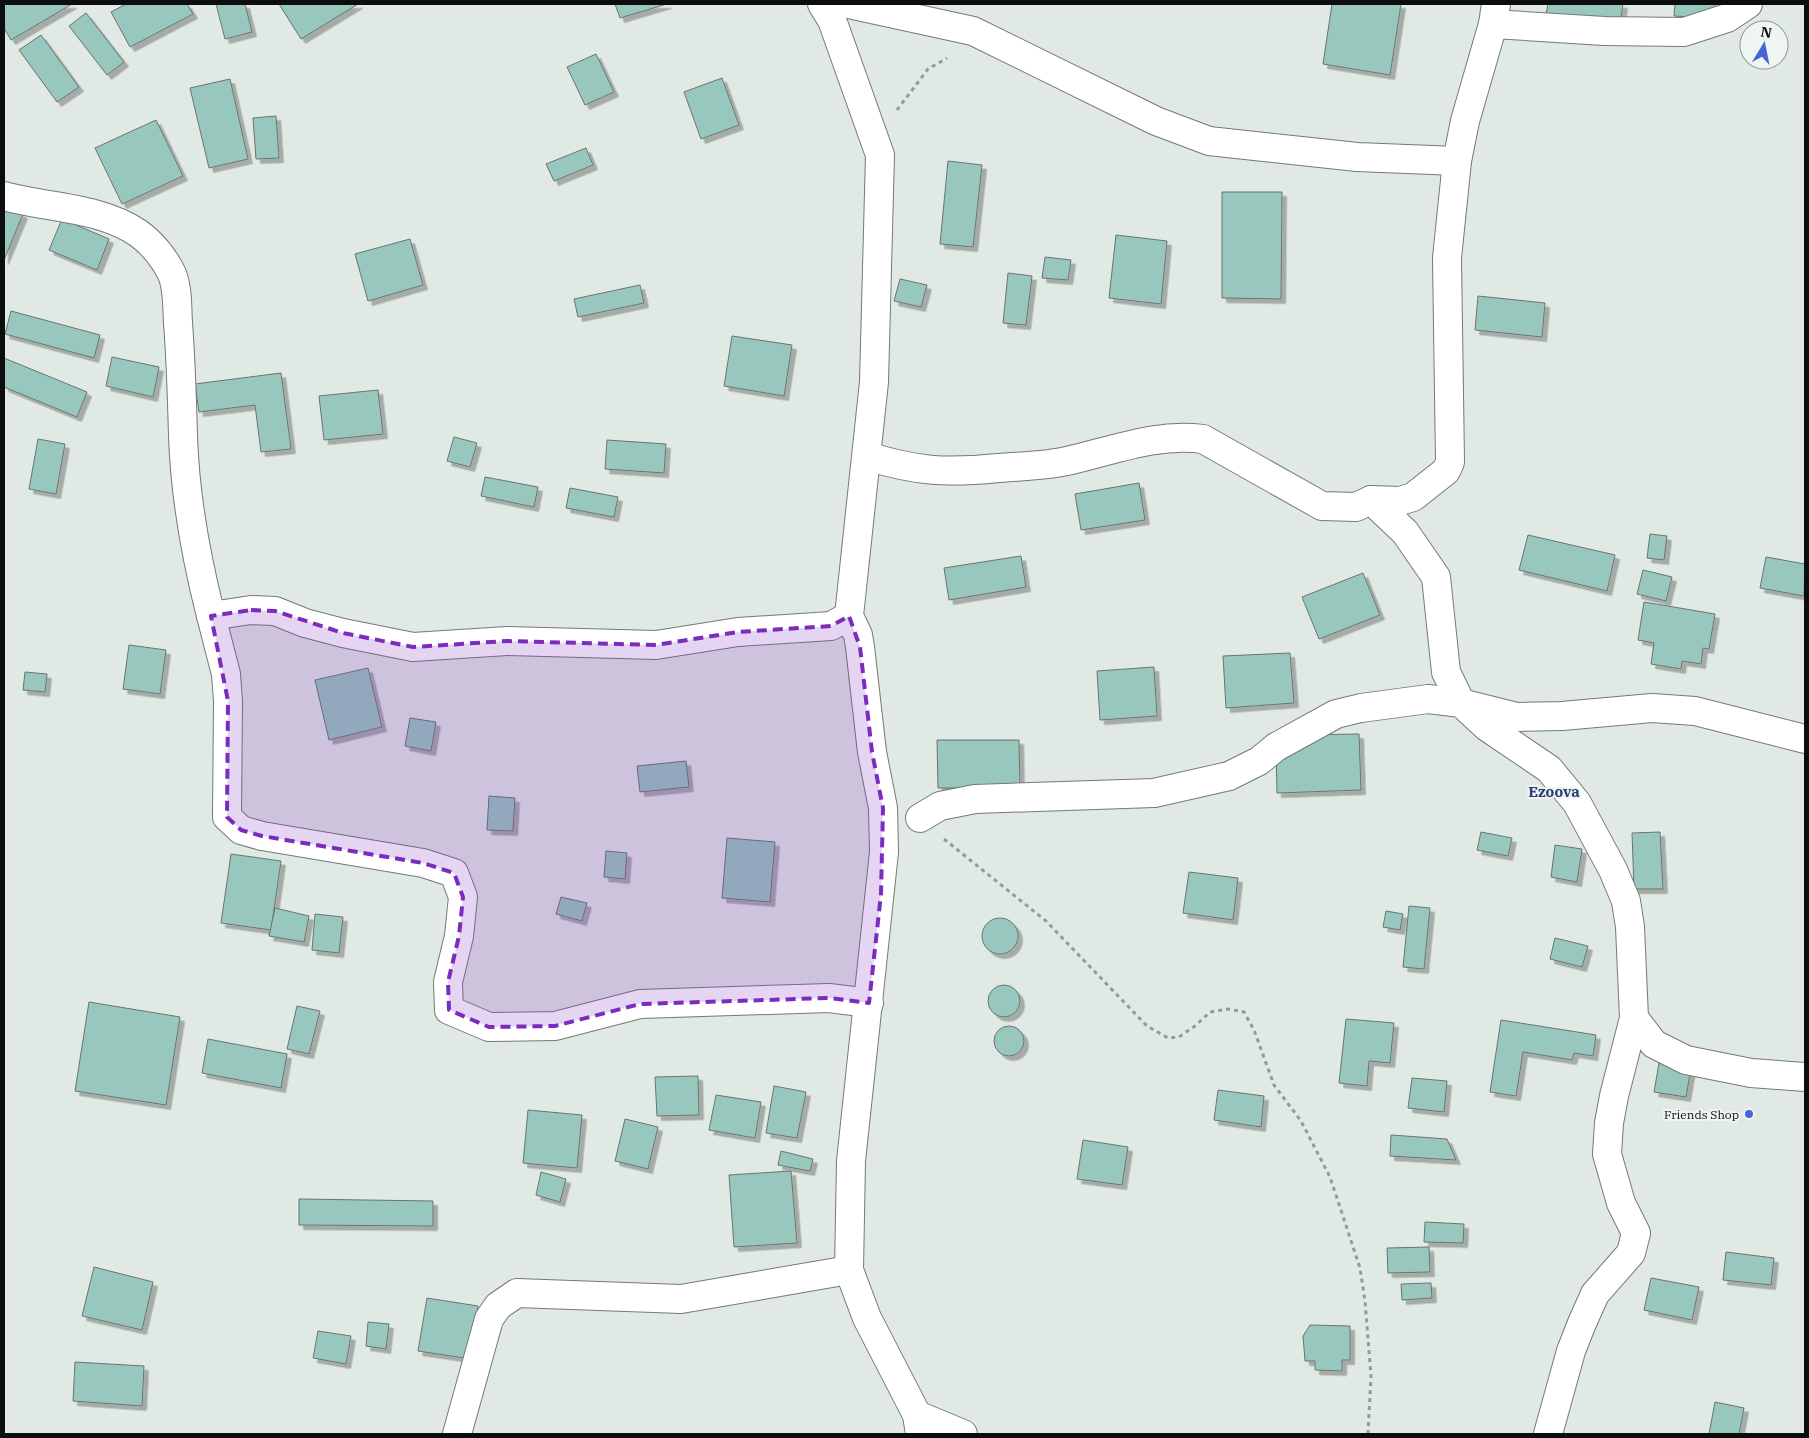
<svg xmlns="http://www.w3.org/2000/svg" width="1809" height="1438" viewBox="0 0 1809 1438" font-family="'IBM Plex Serif',serif">
<style>
.building{fill:#98c7bd;stroke:#6b7371;filter:url(#shadow)}
.lines{fill:none;stroke-linecap:round;stroke-linejoin:round}
.minor-casing{stroke:#747a76;stroke-width:30}
.path{stroke:#949a97;stroke-width:3;stroke-dasharray:4 4;stroke-linecap:butt}
.minor{stroke:#fff;stroke-width:28}
.marked{fill:#7b2cbf;fill-opacity:0.2;stroke:#7b2cbf;stroke-width:4;stroke-dasharray:10 6;stroke-linejoin:round}
.poi-dot{fill:#4566d9;stroke:#eff6f1;stroke-width:2}
.labels{text-anchor:middle;dominant-baseline:central;stroke-width:4;stroke-linejoin:round;paint-order:stroke}
.poi-label{font-size:12px;fill:#0c0e0d;stroke:#eff6f1;text-anchor:end}
.quarter-label{font-size:15px;font-weight:bold;fill:#2a3c75;stroke:#eff6f1}
</style>
<defs>
<filter id="shadow"><feDropShadow dx="4.5" dy="4.5" stdDeviation="0" flood-color="#0004"/></filter>
</defs>
<rect width="100%" height="100%" fill="#e1e9e4"/>
<g class="building">
<path d="M4,4H72L11,40L4,28Z"/>
<path d="M126,4H187L193,14L130,47L111,12Z"/>
<path d="M216,4H245L252,32L225,39Z"/>
<path d="M279,4H358L301,39Z"/>
<path d="M615,4H667L620,18Z"/>
<path d="M1332,4H1401L1390,75L1323,64Z"/>
<path d="M1548,4H1623L1620,24L1546,14Z"/>
<path d="M1675,4H1715L1714,18L1674,16Z"/>
<path d="M86,13L124,62L107,75L69,26Z"/>
<path d="M41,35L79,87L57,102L19,50Z"/>
<path d="M596,54L614,92L585,105L567,67Z"/>
<path d="M722,78L739,125L701,139L684,92Z"/>
<path d="M230,79L248,159L209,168L190,88Z"/>
<path d="M276,116L279,158L256,159L253,118Z"/>
<path d="M156,120L183,176L122,204L95,148Z"/>
<path d="M586,148L593,165L554,181L546,164Z"/>
<path d="M948,161L982,165L973,247L940,244Z"/>
<path d="M1222,192H1282L1281,299L1222,298Z"/>
<path d="M4,206L23,214L4,260Z"/>
<path d="M62,219L109,239L97,270L49,250Z"/>
<path d="M1116,235L1167,241L1161,304L1109,298Z"/>
<path d="M410,239L423,285L368,301L355,254Z"/>
<path d="M1045,257L1071,260L1068,280L1042,278Z"/>
<path d="M1008,273L1032,276L1026,325L1003,323Z"/>
<path d="M900,279L927,285L921,307L894,301Z"/>
<path d="M640,285L644,303L578,317L574,299Z"/>
<path d="M1478,296L1545,303L1542,337L1475,330Z"/>
<path d="M11,311L100,335L94,358L5,334Z"/>
<path d="M732,336L792,345L784,396L724,386Z"/>
<path d="M112,357L159,367L153,397L106,386Z"/>
<path d="M4,358L87,392L77,417L4,387Z"/>
<path d="M281,373L291,449L261,452L255,405L199,412L195,384Z"/>
<path d="M378,390L383,434L324,440L319,396Z"/>
<path d="M454,437L477,443L470,467L447,461Z"/>
<path d="M38,439L65,444L56,494L29,489Z"/>
<path d="M607,440L666,444L664,473L605,469Z"/>
<path d="M485,477L538,487L534,507L481,496Z"/>
<path d="M1139,483L1145,520L1081,530L1075,494Z"/>
<path d="M570,488L618,497L614,517L566,508Z"/>
<path d="M1650,534L1667,536L1664,560L1647,558Z"/>
<path d="M1528,535L1615,555L1607,591L1519,570Z"/>
<path d="M1021,556L1026,587L949,600L944,568Z"/>
<path d="M1766,557L1805,564L1804,596L1760,588Z"/>
<path d="M1643,570L1672,577L1666,601L1637,594Z"/>
<path d="M1363,573L1380,615L1319,639L1302,597Z"/>
<path d="M1644,602L1715,614L1709,649L1703,648L1701,664L1682,661L1681,669L1651,664L1654,643L1638,640Z"/>
<path d="M129,645L166,650L160,694L123,689Z"/>
<path d="M1290,653L1294,703L1226,708L1223,656Z"/>
<path d="M1154,667L1157,716L1100,720L1097,671Z"/>
<path d="M368,668L382,727L329,740L315,680Z"/>
<path d="M25,672L47,674L45,692L23,690Z"/>
<path d="M410,718L436,722L431,751L405,746Z"/>
<path d="M1359,734L1361,790L1277,793L1276,747L1296,735Z"/>
<path d="M937,740H1019L1020,788H938Z"/>
<path d="M686,761L689,787L640,792L637,766Z"/>
<path d="M489,796L515,798L513,831L487,830Z"/>
<path d="M1481,832L1512,838L1508,856L1477,850Z"/>
<path d="M1660,832L1663,889H1634L1632,833Z"/>
<path d="M727,838L775,842L770,902L722,898Z"/>
<path d="M1555,845L1582,849L1577,882L1551,877Z"/>
<path d="M606,851L627,853L625,879L604,877Z"/>
<path d="M231,854L281,861L271,930L221,923Z"/>
<path d="M1189,872L1238,878L1233,920L1183,913Z"/>
<path d="M561,897L587,903L582,921L556,914Z"/>
<path d="M1409,906L1430,908L1424,969L1403,967Z"/>
<path d="M275,908L309,916L304,942L269,936Z"/>
<path d="M1386,911L1403,914L1400,930L1383,927Z"/>
<path d="M315,914L343,917L339,953L312,950Z"/>
<circle cx="1000" cy="936" r="18"/>
<path d="M1555,938L1588,946L1582,967L1550,959Z"/>
<circle cx="1004" cy="1001" r="16"/>
<path d="M89,1002L180,1017L166,1105L75,1091Z"/>
<path d="M297,1006L320,1011L309,1054L287,1049Z"/>
<path d="M1346,1019L1394,1023L1390,1063L1369,1061L1367,1086L1339,1083Z"/>
<path d="M1501,1020L1596,1035L1593,1056L1574,1053L1572,1060L1523,1052L1516,1096L1490,1092Z"/>
<circle cx="1009" cy="1041" r="15"/>
<path d="M208,1039L287,1054L281,1088L202,1073Z"/>
<path d="M1659,1063L1691,1068L1686,1097L1654,1092Z"/>
<path d="M698,1076L699,1115L657,1116L655,1077Z"/>
<path d="M1412,1078L1447,1081L1444,1112L1408,1108Z"/>
<path d="M774,1086L806,1092L797,1138L766,1133Z"/>
<path d="M1218,1090L1264,1096L1261,1127L1214,1120Z"/>
<path d="M716,1095L761,1102L755,1138L709,1130Z"/>
<path d="M528,1110L582,1115L577,1168L523,1163Z"/>
<path d="M625,1119L658,1127L648,1169L615,1161Z"/>
<path d="M1391,1135L1447,1139L1456,1160L1390,1156Z"/>
<path d="M1083,1140L1128,1147L1122,1185L1077,1179Z"/>
<path d="M781,1151L813,1159L810,1171L778,1165Z"/>
<path d="M791,1171L797,1243L734,1247L729,1175Z"/>
<path d="M541,1172L566,1179L560,1202L536,1195Z"/>
<path d="M299,1199L433,1201V1226L299,1225Z"/>
<path d="M1425,1222L1464,1224L1463,1243L1424,1242Z"/>
<path d="M1429,1247L1430,1272L1388,1273L1387,1248Z"/>
<path d="M1726,1252L1774,1258L1771,1285L1723,1280Z"/>
<path d="M94,1267L153,1282L142,1330L82,1316Z"/>
<path d="M1651,1278L1699,1287L1692,1320L1644,1310Z"/>
<path d="M1431,1283L1432,1298L1402,1300L1401,1284Z"/>
<path d="M427,1298L478,1306L471,1359L418,1351Z"/>
<path d="M368,1322L389,1324L386,1349L366,1346Z"/>
<path d="M1310,1325L1350,1326V1360H1342V1371L1315,1370V1361H1305L1303,1336Z"/>
<path d="M318,1331L351,1336L346,1364L313,1358Z"/>
<path d="M75,1362L144,1366L142,1406L73,1401Z"/>
<path d="M1715,1402L1744,1408L1739,1434H1709Z"/>
</g>
<g class="lines">
<g class="minor-casing">
<g id="minor">
<path d="M822,4L832,20L880,155L874,382L849,616L858,635L860,647L872,752L883,808L884,852L851,1161L849,1270L867,1318L917,1415L920,1434"/>
<path d="M849,4L973,31L1156,121L1209,141L1357,157L1457,161"/>
<path d="M1493,24L1604,31L1684,32L1727,18L1748,4"/>
<path d="M4,196C47,208 100,207 138,233C152,243 165,259 172,274C178,289 177,307 178,323C181,361 182,398 183,436C185,498 196,557 211,616L251,610L275,611L305,623L343,633L413,647L507,641L656,645L738,632L831,626L849,616"/>
<path d="M867,456C919,472 946,473 999,468C1023,466 1048,466 1071,460C1115,450 1157,433 1203,439L1322,506L1356,507L1371,500L1400,501L1413,497L1446,471L1450,462L1447,258L1457,161L1465,121L1493,24L1496,4"/>
<path d="M1371,500L1405,532L1436,577L1446,672L1461,703L1517,717L1562,716L1652,708L1695,711L1805,739"/>
<path d="M211,616L226,674L228,701L227,817L241,830L262,836L423,863L454,873L463,897L459,936L448,982L449,1010L489,1027L555,1026L640,1004L829,998L869,1003"/>
<path d="M920,818L940,806L975,799L1154,793L1229,776L1259,761L1276,747L1336,714L1361,708L1428,699L1461,703L1487,727L1549,769L1577,803L1613,870L1626,901L1630,927L1634,1018L1614,1096L1609,1123L1607,1154L1621,1203L1636,1233L1631,1253L1595,1294L1582,1323L1571,1351L1548,1434"/>
<path d="M1634,1018L1654,1044L1686,1060L1751,1073L1805,1077"/>
<path d="M917,1415L963,1434"/>
<path d="M457,1434L489,1319L498,1306L517,1293L681,1299L849,1270"/>
</g>
</g>
<g class="path">
<path d="M897,110L928,69L947,58"/>
<path d="M944,839L1046,921L1147,1026L1168,1038L1179,1037L1195,1026L1210,1012L1228,1009L1244,1012L1254,1030L1274,1085L1301,1121L1330,1177L1360,1268L1365,1301L1371,1376L1368,1434"/>
</g>
<use href="#minor" class="minor"/>
</g>
<path class="marked" d="M251,610L275,611L343,633L413,647L507,641L656,645L738,632L831,626L849,616L860,647L872,752L883,808L881,894L869,1003L829,998L640,1004L555,1026L489,1027L449,1010L448,982L459,936L463,897L454,873L423,863L262,836L241,830L227,817L228,701L211,616Z"/>
<circle class="poi-dot" cx="1749" cy="1114" r="5"/>
<g class="labels">
<g class="poi-label">
<text x="1739" y="1114">Friends Shop</text>
</g>
<g class="quarter-label">
<text x="1554" y="791">Ezoova</text>
</g>
</g>
<rect width="1809" height="1438" fill="none" stroke="#0c0e0d" stroke-width="10"/>
<g transform="translate(1764 45) rotate(10)"><circle r="24" fill="#eff6f1" stroke="#949996"/>
<path d="M0-4L9 19L0 12L-9 19Z" fill="#4566d9"/>
<text y="-8" font-size="14" font-weight="bold" text-anchor="middle" fill="#0c0e0d">N</text>
</g>
</svg>
